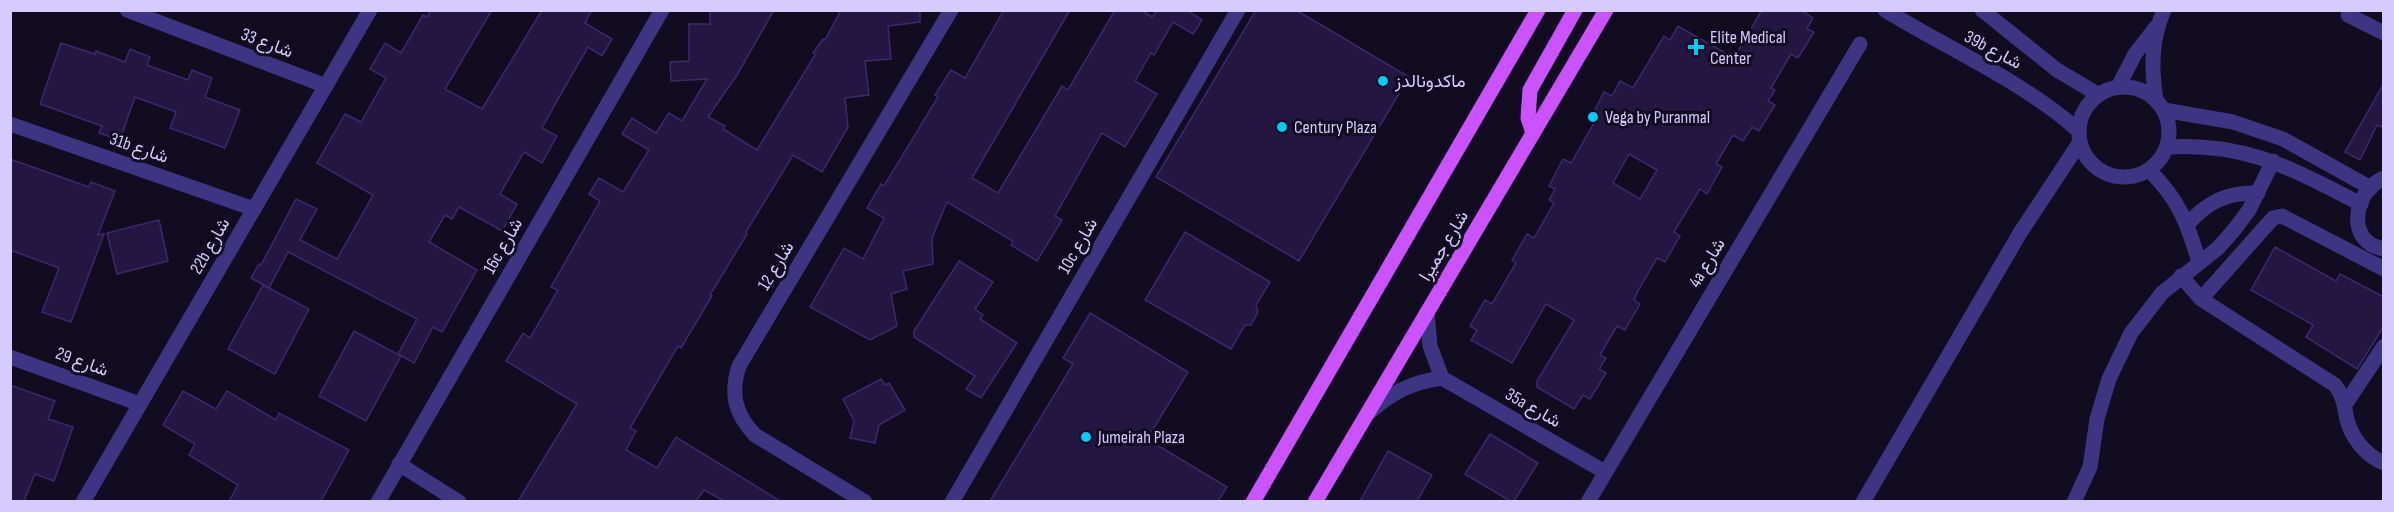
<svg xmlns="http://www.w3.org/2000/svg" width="2394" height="512" viewBox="0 0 2394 512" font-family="'Sofia Sans Condensed',Vazirmatn,sans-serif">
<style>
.building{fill:#231742;stroke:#3b286f;stroke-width:1.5;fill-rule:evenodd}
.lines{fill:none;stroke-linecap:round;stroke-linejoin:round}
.minor{stroke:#3d3581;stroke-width:15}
.major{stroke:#cb52ff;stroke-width:15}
.poi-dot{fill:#00cbf6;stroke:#110c20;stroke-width:2}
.labels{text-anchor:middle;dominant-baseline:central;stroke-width:6;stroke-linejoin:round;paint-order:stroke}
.poi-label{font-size:18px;fill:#d5cbff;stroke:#110c20;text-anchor:start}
.street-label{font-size:18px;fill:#d5cbff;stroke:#110c20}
</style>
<rect width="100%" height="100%" fill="#110c20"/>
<g class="building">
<path d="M431,10H492L445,89L482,109L542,10H592L585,23L612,39L602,56L588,47L562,92L542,128L557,136L542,163L524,152L500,194L517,204L502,231L459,207L452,219L445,215L429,242L477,270L442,332L433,327L414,363L398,354L417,319L288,252L269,288L251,278L259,264L261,265L296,199L317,209L300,240L337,259L373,195L317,163L345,114L361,122L386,78L370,69L385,43L401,53L423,15L427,17Z"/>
<path d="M710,10H774L737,75L708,117L725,126L723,129L757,150L815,55L813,53L823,39L825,40L841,10H920V22L888,26L891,59L865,61L869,95L845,98L848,127L822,172L793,155L746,232L747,234L710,295L712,296L681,348L678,346L630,428L636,431L626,450L657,468L676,437L780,501H724L704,490L696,501H518L577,404L506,361L523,333L530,338L558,290L551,287L600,201L589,194L599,178L623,192L649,150L622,134L632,118L656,133L669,113L682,121L707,79L671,81L670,62L689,61V24H710Z"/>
<path d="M1004,10H1070L972,178L998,193L1062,86L1068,90L1115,10H1141L1152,17L1156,12L1154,10H1187L1202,20L1193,34L1173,22L1154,55L1151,53L1135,81L1157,94L1125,147L1102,133L1055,216L1062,220L1037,261L1011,245L1013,241L947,202L932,238L933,264L903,271L907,289L891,294L897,326L870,340L810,307L844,248L863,259L884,218L867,208L881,184L884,186L938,97L935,95L951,70L965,78Z"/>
<path d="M1256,10H1296L1409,77L1299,261L1156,177Z"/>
<path d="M1762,10H1801L1813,18L1807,29L1814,32L1798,58L1791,54L1771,88L1775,90L1768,101L1775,105L1759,131L1752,127L1743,141L1733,135L1716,164L1722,167L1707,194L1700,189L1674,232L1680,236L1665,262L1657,258L1639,289L1634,300L1640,304L1625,330L1617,326L1600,355L1606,358L1599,369L1606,373L1590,399L1583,395L1574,409L1537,387V381L1574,320L1546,304L1512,363L1471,340L1477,330L1470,326L1485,300L1492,304L1516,263L1512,260L1527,234L1534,238L1554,203L1549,200L1555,189L1549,186L1563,159L1571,163L1595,121L1590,119L1604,92L1612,96L1620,81L1633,88L1664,36L1670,40L1678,26L1734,58ZM1629,154L1657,170L1640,199L1613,183Z"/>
<path d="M61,43L95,54L96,51L125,62L130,49L150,57L147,65L188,80L192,70L212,78L205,97L240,110L225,148L170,128L176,112L135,97L120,140L99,133L102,126L40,104Z"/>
<path d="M2384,83V128L2377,125L2360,160L2345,152Z"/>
<path d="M10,159L89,187L91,182L115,191L98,235L104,234L71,322L42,312L59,268L10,250Z"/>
<path d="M159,220L168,261L117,274L107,233Z"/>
<path d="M1185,232L1270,282L1256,305L1258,312L1251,325H1245L1231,349L1145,300Z"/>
<path d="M2275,247L2336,281L2340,274L2384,297V326L2357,369L2306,337L2313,325L2251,290Z"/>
<path d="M959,261L993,282L975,309L983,315L980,319L1017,343L981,398L966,389L975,376L914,337V331Z"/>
<path d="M263,285L309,309L275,374L228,349Z"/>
<path d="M1090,313L1188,372L1147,439L1227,487L1218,501H990L1073,364L1063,358Z"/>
<path d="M354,331L401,356L366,421L319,396Z"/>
<path d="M881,379L885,385L889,383L905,410L879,425L875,443L850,438L854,421L843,399Z"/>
<path d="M10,385L55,401L48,419L73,427L54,481L35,474L24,501H10Z"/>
<path d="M183,391L216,409L227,391L276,420L279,413L349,450L321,501H229L238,485L189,455L195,444L163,425Z"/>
<path d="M1490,434L1538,463L1514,501H1510L1465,474Z"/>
<path d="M1388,451L1432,475L1417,501H1360Z"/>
</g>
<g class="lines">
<g class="minor">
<path d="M127,10L326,86"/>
<path d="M1885,10C1950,50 2021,80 2079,131"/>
<path d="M1982,10L2057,70L2099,95"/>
<path d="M2348,15L2384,33"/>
<path d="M2118,87L2135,54L2156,27"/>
<circle cx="2124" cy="132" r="45"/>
<path d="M2156,100C2151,68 2151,40 2164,10"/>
<path d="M2164,110L2233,122L2283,139L2371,188"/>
<path d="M10,124L254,209"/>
<path d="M2167,147C2247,142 2292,169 2361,204"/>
<path d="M2149,170C2179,200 2187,222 2199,262"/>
<path d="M2384,178C2353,191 2345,243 2384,249"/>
<path d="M2187,225C2207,202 2227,192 2258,193"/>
<path d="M2181,276L2201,299L2335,385C2344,397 2344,406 2347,420C2352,438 2366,456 2384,463"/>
<path d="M2201,299L2273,218L2282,216L2384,269"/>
<path d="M1427,312L1430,346L1442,378"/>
<path d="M10,357L140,404"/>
<path d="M1442,378L1605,472"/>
<path d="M2346,403L2384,346"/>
<path d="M1370,412C1392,392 1413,382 1442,378"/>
<path d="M399,464L459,502"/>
<path d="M83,502L370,10"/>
<path d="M378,502L662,10"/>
<path d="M865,502L755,435C735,414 730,394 739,366L951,10"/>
<path d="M952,502L1238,10"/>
<path d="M1588,502L1860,44"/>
<path d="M1863,502L2020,233L2080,142"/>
<path d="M2074,502L2090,467L2097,419L2109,379L2131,333L2162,293L2218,248L2234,230L2249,210L2273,161"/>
</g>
<g class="major">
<path d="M1533,133L1528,118L1530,90L1575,10"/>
<path d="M1253,502L1538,10"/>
<path d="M1315,502L1606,10"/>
</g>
</g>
<g class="poi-dot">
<path d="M1693 38h6v6h6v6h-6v6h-6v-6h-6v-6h6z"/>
<circle cx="1383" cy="81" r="6"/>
<circle cx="1593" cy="117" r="6"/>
<circle cx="1282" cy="127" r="6"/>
<circle cx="1086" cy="437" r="6"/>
</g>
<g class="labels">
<g class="poi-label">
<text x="1710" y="37">Elite Medical<tspan x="1710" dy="21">Center</tspan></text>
<text x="1395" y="81">ماكدونالدز</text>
<text x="1605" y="117">Vega by Puranmal</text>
<text x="1294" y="127">Century Plaza</text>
<text x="1098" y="437">Jumeirah Plaza</text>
</g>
<g class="street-label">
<text transform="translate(267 43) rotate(21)">شارع 33</text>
<text transform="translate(1993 50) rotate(28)">39b شارع</text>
<text transform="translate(139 148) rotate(19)">31b شارع</text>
<text transform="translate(210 246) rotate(-60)">22b شارع</text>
<text transform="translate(503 246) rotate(-60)">16c شارع</text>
<text transform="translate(1078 246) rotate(-60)">10c شارع</text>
<text transform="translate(1444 246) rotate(-59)">شارع جميرا</text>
<text transform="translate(1707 263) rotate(-59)">4a شارع</text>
<text transform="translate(776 266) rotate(-59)">شارع 12</text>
<text transform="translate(82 362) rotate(20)">شارع 29</text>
<text transform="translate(1533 408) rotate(30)">35a شارع</text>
</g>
</g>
<rect width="2394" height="512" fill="none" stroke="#d5cbff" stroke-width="24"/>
</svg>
